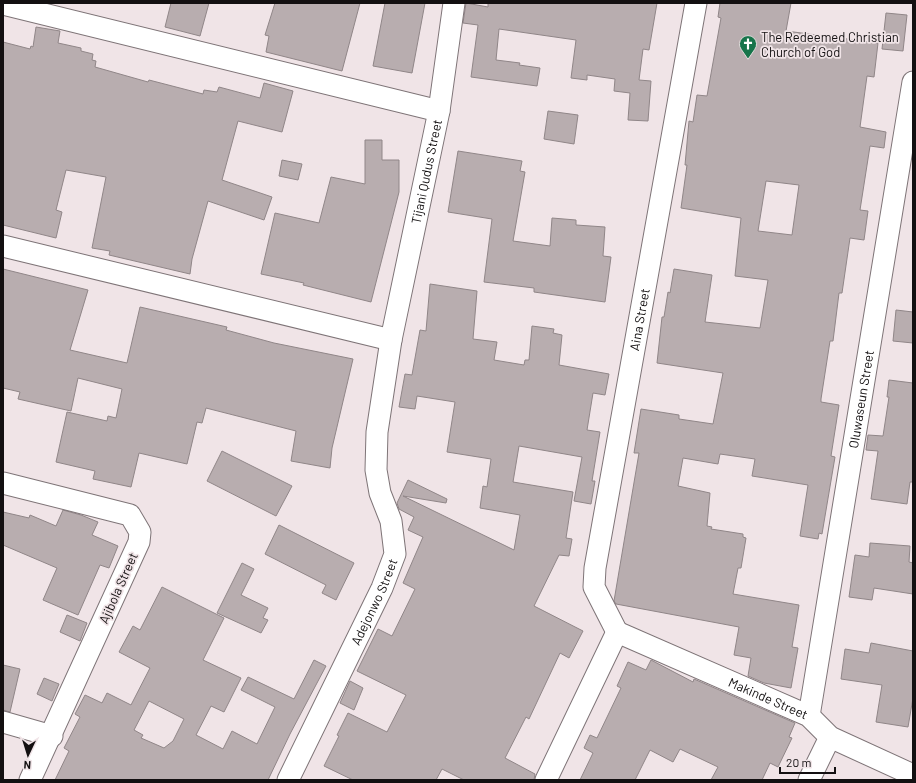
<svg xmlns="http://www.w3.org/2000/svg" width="916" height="783" viewBox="0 0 916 783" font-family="Barlow,sans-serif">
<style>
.building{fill:#b8adaf;stroke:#908688;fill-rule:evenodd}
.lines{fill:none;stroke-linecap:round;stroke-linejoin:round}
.street-casing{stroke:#7e7477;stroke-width:23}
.street{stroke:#fff;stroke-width:21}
.labels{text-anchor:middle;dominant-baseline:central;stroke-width:3.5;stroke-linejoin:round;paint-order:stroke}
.poi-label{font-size:13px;fill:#131011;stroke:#f0e4e7;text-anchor:start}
.street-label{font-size:13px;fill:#131011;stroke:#f0e4e7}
</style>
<rect width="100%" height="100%" fill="#f0e4e7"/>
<g class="building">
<path d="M171,3H209L200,36L165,27Z"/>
<path d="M275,3H360L342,71L266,52L269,36L265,35Z"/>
<path d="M385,3H425L412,73L373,66Z"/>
<path d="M466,3L488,7V3H657L649,50L643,49L639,80L651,81L648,121L628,120L630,93L614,91L615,79L587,75V80L571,78L576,40L499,29L496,60L520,63L519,65L540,68L537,86L471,77L478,25L463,23Z"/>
<path d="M720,3H791L786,31L878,43L874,77L867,76L860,127L886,132L884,148L870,146L860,210L868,211L864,240L850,238L842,293H839L833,341H830L821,399V402L839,405L831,456L835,457L822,534L819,533L818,539L800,536L808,485L752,476L755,459L720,454L718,464L683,458L678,486L710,493L707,526L712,527L711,529L743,534V537L746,538L741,568H738L733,594L799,605L792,647L798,648L791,688L764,683L748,676L751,658L734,655L739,627L616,604L614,601L639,453H634L641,409L679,415V419L713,424L723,373L657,363L662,317H664L668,292L670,293L674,269L712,275L705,322L760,328L768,280L735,276L741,218L681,208L687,165H685L689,121L693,122L697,95L707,96L721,18L718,17ZM766,181L799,185L792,235L758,231Z"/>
<path d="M886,13L907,15L903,51L882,49Z"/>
<path d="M36,27L60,31L58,43L81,48V51L93,54L92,60L96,61L95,67L148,82L149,80L203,94L204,90L217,92L219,87L260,98L264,83L293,91L282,132L238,121L222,180L272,197L264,220L208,201L192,259L190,274L109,255L110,251L92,248L106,177L66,170L56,210L62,212L56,238L3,225V42L30,49L31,46L33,47Z"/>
<path d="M548,111L578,115L574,144L544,139Z"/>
<path d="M365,140H382V160H399V192L371,302L303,285L304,283L261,274L275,213L319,223L331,177L365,184Z"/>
<path d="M458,151L522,161L520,171L525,172L513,241L550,246L552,218L576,220V225L605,227L603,256L611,257L605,302L534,292V288L484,282L492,219L448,212Z"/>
<path d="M282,160L302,164L298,180L279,176Z"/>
<path d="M3,269L88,290L70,350L127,363L140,307L227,327L226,330L274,343L353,359L332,448L330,468L291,461L296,431L206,408L202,423L197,422L187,464L139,453L131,487L93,479L95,471L56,462L67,412L107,421L108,416L116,418L122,389L78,378L71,411L18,399L20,392L3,388Z"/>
<path d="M430,284L477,291L473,339L497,342L494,360L524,365L525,360H529L532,326L554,329L553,333L562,335L559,365L609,374L605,395L593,393L587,430L600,432L592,481H595L591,504L574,501L582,457L519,446L513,482L573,492L566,538L572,539L569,556L559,555L534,606L583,631L569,658L560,653L529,719L526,717L505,758L535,774L534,780H464L442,769L436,780H353L324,766L339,736L337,735L348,713L387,732L406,695L357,671L378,629L392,636L415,589L403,583L423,537L408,530L414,517L399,509L397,503L408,480L447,499L446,503L403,496L514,550L520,515L480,508L483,486L487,487L491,459L447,452L455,402L417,396L415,409L399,407L405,374L412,375L420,330L426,331Z"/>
<path d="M896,310L913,312V343L893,341Z"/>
<path d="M889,380L913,383V482H910L907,504L871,499L878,451L866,450L868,435L883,436L889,397H887Z"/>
<path d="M222,451L292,486L276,516L207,481Z"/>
<path d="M63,510L81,515L98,522L92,535L118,546L109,568L100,565L78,615L43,600L57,568L3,545V512L29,518L30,515L56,526Z"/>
<path d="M279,525L354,563L336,600L322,593L326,585L265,554Z"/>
<path d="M870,543L910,546L909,562L913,563V594L874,588L872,600L849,597L855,555L869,557Z"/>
<path d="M242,563L254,569L241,595L268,608L263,618L268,620L261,633L217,613Z"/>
<path d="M162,587L224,618L203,660L241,678L224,712L211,706L196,735L223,749L232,731L257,744L275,707L241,690L248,677L294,699L314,660L326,666L290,734L268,780H55L69,751L64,748L80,717L75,714L85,695L102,703L107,693L131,705L150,668L119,652L133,626L140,630ZM149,701L184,719L173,741L164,748L141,738L143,735L134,730Z"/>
<path d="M67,615L87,623L80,641L60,632Z"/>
<path d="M871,643L913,651V698L908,727L876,722L882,685L841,679L845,649L869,653Z"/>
<path d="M651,660L693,682L694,679L795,723L789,737L792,738L778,767L770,763L762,780H711L718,767L680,749L673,762L650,750L635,780H580L593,753L584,748L590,735L597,738L621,688L617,686L628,662L646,670Z"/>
<path d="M3,665L20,669L10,712L3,710Z"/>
<path d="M44,678L59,684L52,701L37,694Z"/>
<path d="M350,681L363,688L354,710L340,703Z"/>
</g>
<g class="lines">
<g class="street-casing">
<g id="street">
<path d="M3,4L439,111"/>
<path d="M3,246L391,340"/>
<path d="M3,483L130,515L140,532L139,542L30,780"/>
<path id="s1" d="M617,632L594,587L595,568L696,3"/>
<path id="s2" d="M617,632L809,716L830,737L913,775"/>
<path id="s3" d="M809,716L913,82"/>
<path d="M3,722L52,736"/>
<path id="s4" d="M288,780L382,588L395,554L391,521L380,493L376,470L377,432L391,340L439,111L454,3"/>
<path d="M546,780L617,632"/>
<path d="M809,780L830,737"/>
</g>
</g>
<use href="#street" class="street"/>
</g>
<defs>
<g id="church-pin" transform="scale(0.9)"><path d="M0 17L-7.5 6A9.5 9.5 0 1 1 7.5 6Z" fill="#16744a" stroke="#f0e4e7"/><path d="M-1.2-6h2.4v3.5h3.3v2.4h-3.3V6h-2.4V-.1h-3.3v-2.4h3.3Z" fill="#fff"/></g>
</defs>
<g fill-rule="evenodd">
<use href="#church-pin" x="748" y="44"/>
</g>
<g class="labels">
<g class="poi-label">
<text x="761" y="37">The Redeemed Christian<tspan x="761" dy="15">Church of God</tspan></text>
</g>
<g class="street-label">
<text stroke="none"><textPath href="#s4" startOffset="640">Tijani Qudus Street</textPath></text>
<text stroke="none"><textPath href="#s1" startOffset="322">Aina Street</textPath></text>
<text stroke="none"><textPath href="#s3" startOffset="321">Oluwaseun Street</textPath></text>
<text transform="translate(118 588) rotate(-66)">Ajibola Street</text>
<text stroke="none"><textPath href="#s4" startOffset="198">Adejonwo Street</textPath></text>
<text stroke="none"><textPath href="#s2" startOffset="165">Makinde Street</textPath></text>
</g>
</g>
<rect width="916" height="783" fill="none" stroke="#131011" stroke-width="8"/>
<g transform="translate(28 755) rotate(184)" stroke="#f0e4e7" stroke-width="3" paint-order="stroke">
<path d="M0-3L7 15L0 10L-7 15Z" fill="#131011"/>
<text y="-6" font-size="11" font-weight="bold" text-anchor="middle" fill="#131011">N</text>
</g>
<path d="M780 767v6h55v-6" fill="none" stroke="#131011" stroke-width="2"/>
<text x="786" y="767" font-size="12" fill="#131011" stroke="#f0e4e7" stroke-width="3" paint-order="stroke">20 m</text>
</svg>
